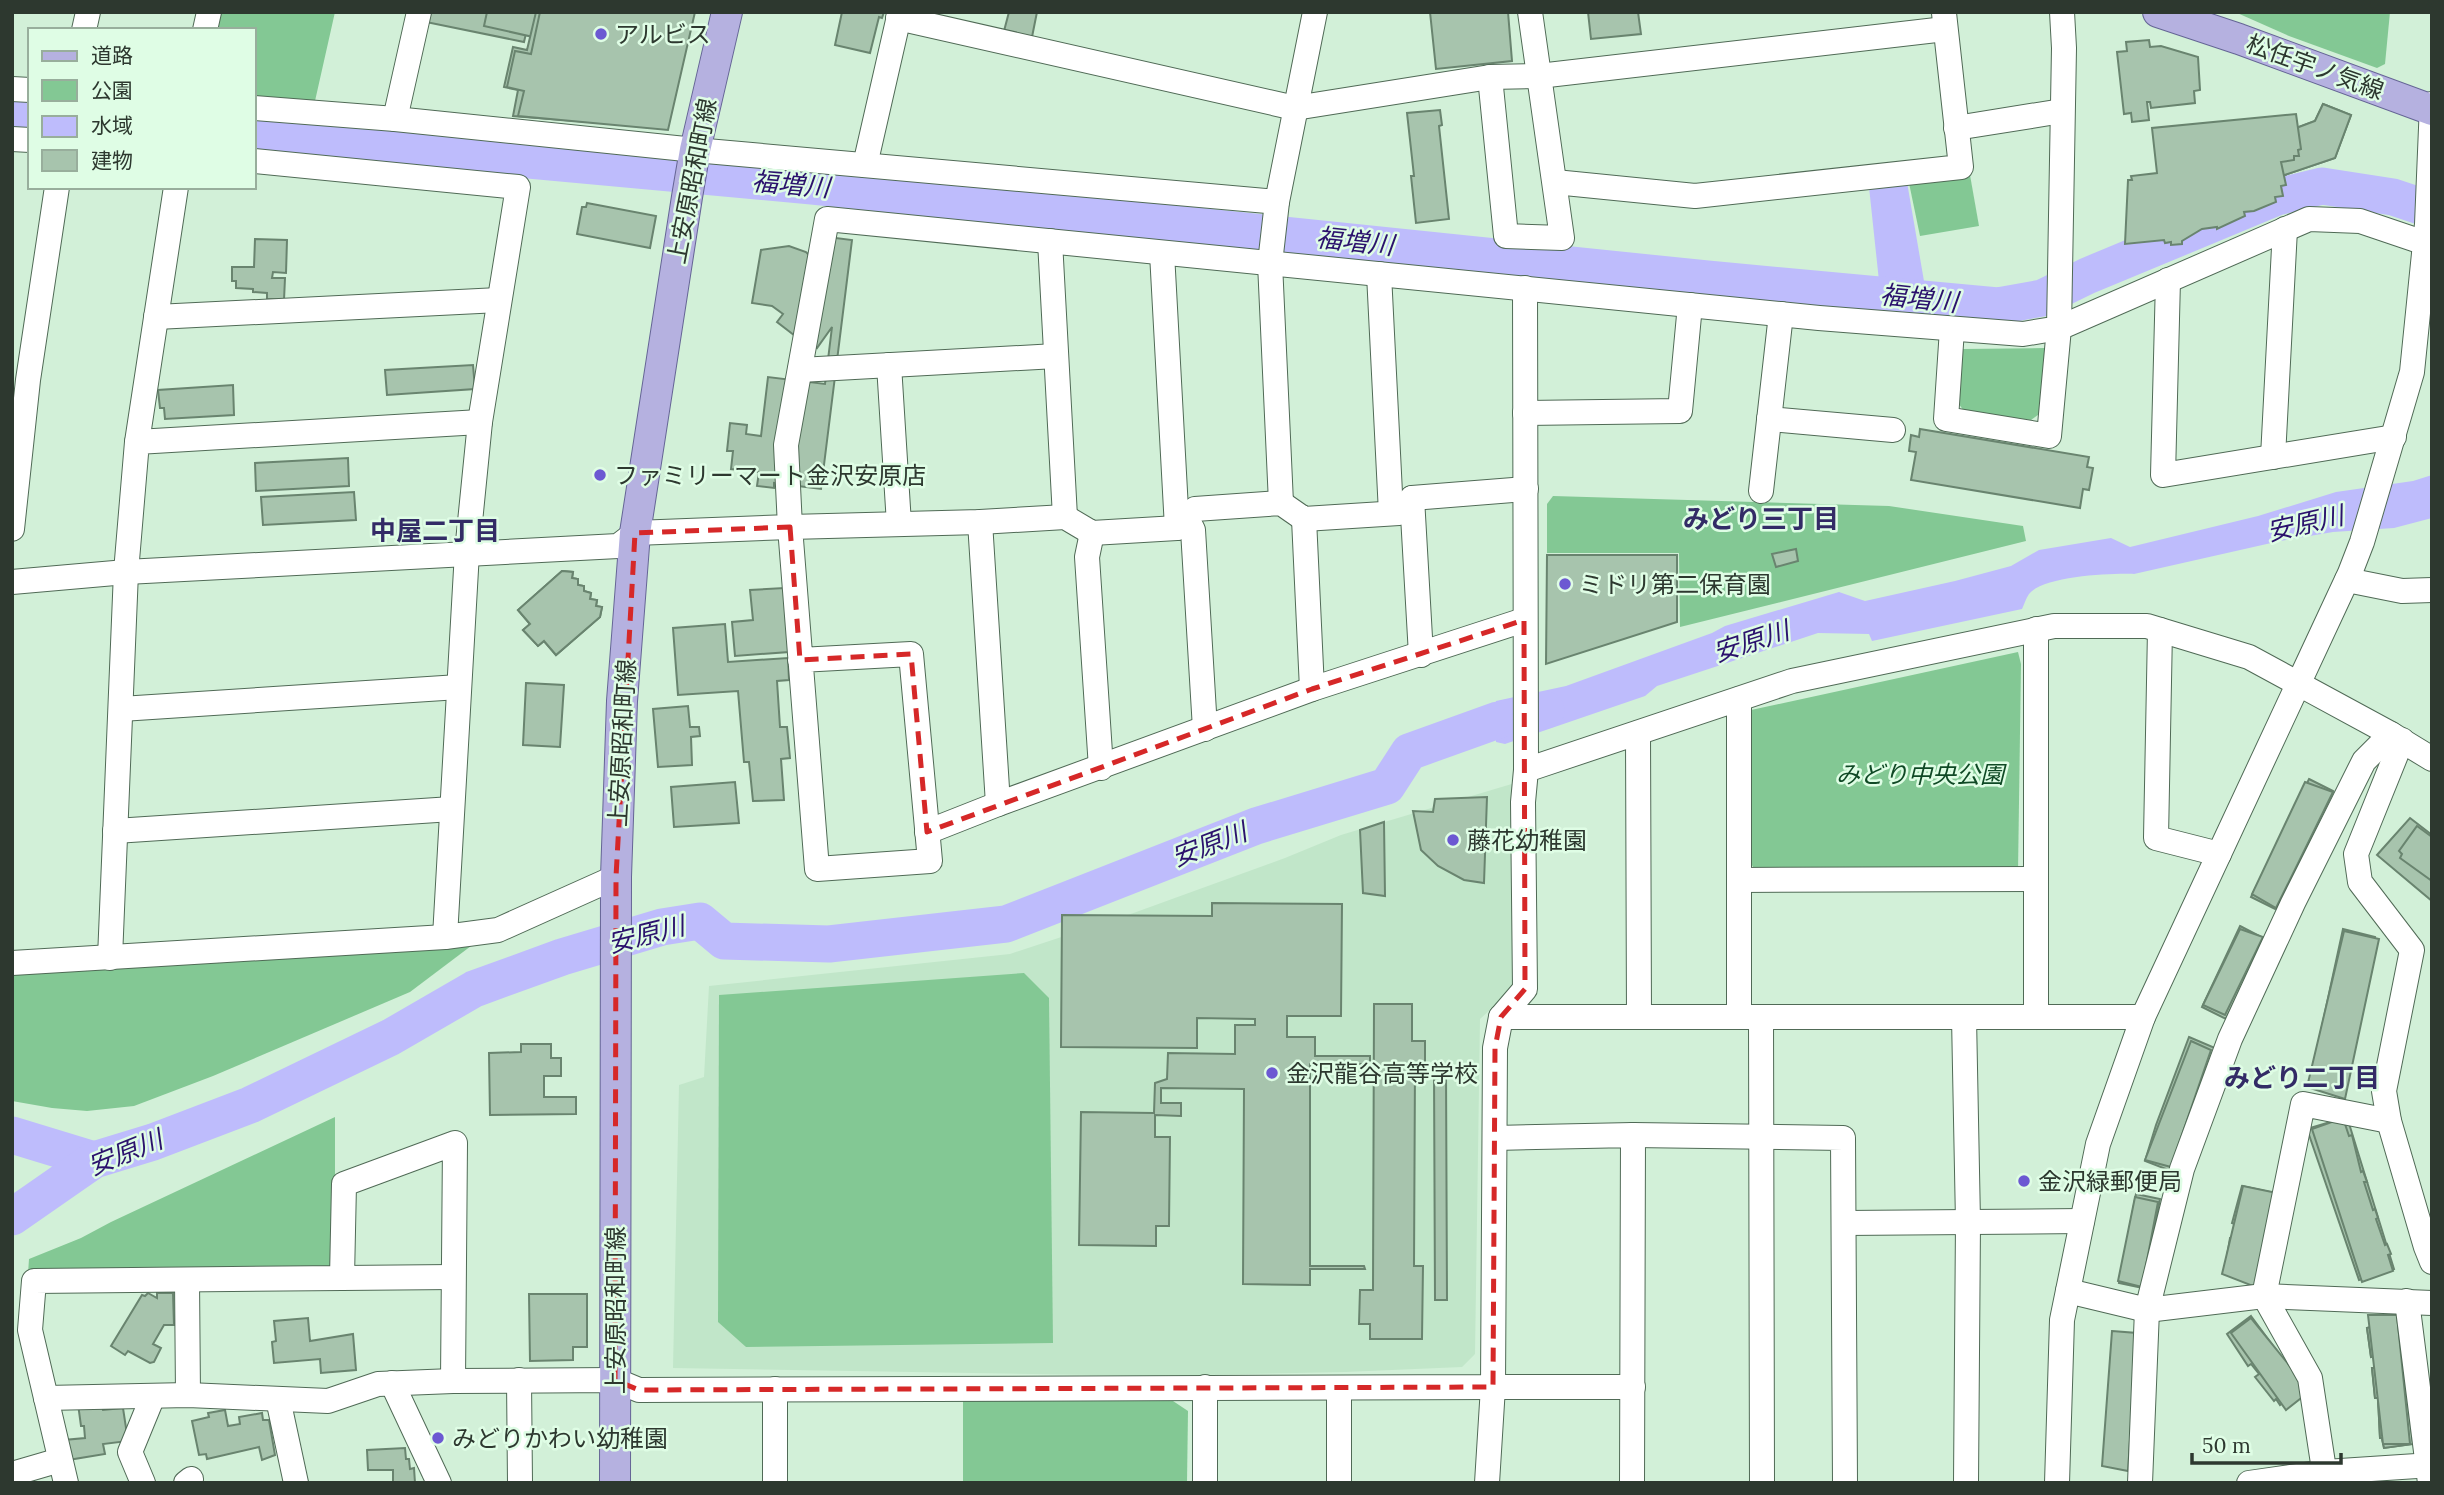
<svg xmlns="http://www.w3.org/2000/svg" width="2444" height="1495" viewBox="0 0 2444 1495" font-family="Lora,'Noto Sans JP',serif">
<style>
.built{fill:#c1e6c9}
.green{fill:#83c894}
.water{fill:#bebcfc}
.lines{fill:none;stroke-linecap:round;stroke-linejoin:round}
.river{stroke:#bebcfc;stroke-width:37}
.building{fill:#a7c4ad;stroke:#69846f;stroke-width:2}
.minor-casing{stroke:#506a56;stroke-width:26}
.major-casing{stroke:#656595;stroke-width:32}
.minor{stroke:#fff;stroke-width:24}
.major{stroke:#b5b1e0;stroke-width:30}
.marked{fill:none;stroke:#d62828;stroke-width:5;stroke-dasharray:14 9;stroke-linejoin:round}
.poi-dot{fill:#6c59d2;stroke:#dffde5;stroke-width:2.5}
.labels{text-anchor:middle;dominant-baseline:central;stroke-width:5;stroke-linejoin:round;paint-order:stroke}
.poi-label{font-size:24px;fill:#2d382f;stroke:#dffde5;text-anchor:start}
.street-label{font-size:24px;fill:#2d382f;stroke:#dffde5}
.park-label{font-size:24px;font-style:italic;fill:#0f4925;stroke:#dffde5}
.water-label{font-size:26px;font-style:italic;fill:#2b126d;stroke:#dffde5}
.neighbourhood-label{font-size:26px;font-weight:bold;fill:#332b66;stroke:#dffde5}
</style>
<rect width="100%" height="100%" fill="#d2f0d8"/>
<path class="built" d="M1515,783L1516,986L1480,1019L1475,1354L1462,1367L1345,1372L1158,1376L673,1368L679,1085L704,1077L709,986L1010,954L1128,915L1285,858L1341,835Z"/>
<g class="green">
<path d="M220,12H335L315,101L254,98V30H216Z"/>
<path d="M2235,12H2390L2385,64L2377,68L2289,36Z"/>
<path d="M1970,175L1979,226L1920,236L1909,183Z"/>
<path d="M2045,348L2042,412L2031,420L1964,411L1958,403L1962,349Z"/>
<path d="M1553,496L1889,506L2023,526L2026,541L1680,627L1679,553H1547V504Z"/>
<path d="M2018,652L2021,664L2018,872L1756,871L1749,861L1751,710Z"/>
<path d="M471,946L410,992L213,1076L134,1106L87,1111L52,1108L12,1101V975Z"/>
<path d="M1024,973L1049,998L1053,1343L746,1347L718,1322L719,995Z"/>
<path d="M335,1117V1267L28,1274L29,1259L81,1238L111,1222Z"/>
<path d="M963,1401H1173L1188,1411L1187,1483H963Z"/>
</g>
<g class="water">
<path d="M1907,182L1925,287L1879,281L1869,187Z"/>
<path d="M2432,475V518L2394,528L2333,532L2280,541L2134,574C2112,573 2043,576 2029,594C2026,598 2024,605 2022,609L1872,641L1869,634L1818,633L1657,686L1645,696L1505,744L1496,742V701L1566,686L1712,633L1725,626L1839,592L1865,601L1955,581L2011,566L2039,550L2111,538L2130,547L2258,516L2336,492L2413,481Z"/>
</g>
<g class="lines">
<g class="river">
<path d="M12,114L30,115"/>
<path d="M254,135L812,186L1707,279L1998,306L2042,298L2087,276L2277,197L2322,186L2393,197L2432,210"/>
<path d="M12,1135L94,1160"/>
<path d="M12,1217L94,1160L153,1142L250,1105L391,1037L474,989L562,957L662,927L700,921L724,941L829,944L1006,924L1256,826L1387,786L1409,752L1498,720L1546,710"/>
</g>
</g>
<g class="building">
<path d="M428,12H531L524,42L426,22Z"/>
<path d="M487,12H590L582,48L484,26Z"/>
<path d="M536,12H691L666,128L513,116L518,90L504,87L513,47L527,50Z"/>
<path d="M540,12H695L668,130L518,116L524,91L507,87L515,51L531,54Z"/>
<path d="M842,12H884L882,18L879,17L870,53L835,45Z"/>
<path d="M1009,12H1037L1032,37L1004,31Z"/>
<path d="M1430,12H1508L1512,61L1436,69Z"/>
<path d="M1588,12H1638L1641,34L1591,39Z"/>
<path d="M2149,40L2150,47L2161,46L2198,57L2200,90L2194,91L2195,103L2151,108L2150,102H2147L2149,120L2132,122L2131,113L2124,114L2117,52L2127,51L2126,42Z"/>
<path d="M2323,104L2351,115L2335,158L2258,184L2246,147L2315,121Z"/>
<path d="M2323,104L2351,115L2335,158L2258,184L2246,147L2315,121Z"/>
<path d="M1440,110L1442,125L1439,126L1449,219L1416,223L1411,176H1414L1407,113Z"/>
<path d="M2296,114L2301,149L2298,150L2299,156H2294V160L2281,162L2286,185L2281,186L2283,196L2275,197L2276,202L2254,211L2244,212L2245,216L2217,229V227L2202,229L2182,241V244L2171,245V242L2165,243L2164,240L2125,244L2128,180H2132L2131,176L2157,173L2152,128Z"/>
<path d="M587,203L656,216L650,248L577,234L582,207H586Z"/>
<path d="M820,236L852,240L821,489L774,483V488L757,486L759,472L731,469L733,451H727L730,423L747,425L746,434L761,436L768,377L825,384L832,327L817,348L801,337L799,339L777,322L783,314L772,306L752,303L761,250L789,246L806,252L810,256Z"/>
<path d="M255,239L287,240L286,273L273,272L272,278H285L284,300L267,299V293L253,292V289L236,288V281H232V267H254Z"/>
<path d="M473,365L475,389L387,395L385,370Z"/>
<path d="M233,385L234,415L165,419L164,408H160L158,390Z"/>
<path d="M1920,429L2089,457L2087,467L2093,468L2089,490L2083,489L2080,508L1911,480L1916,452L1909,451L1911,435L1919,437Z"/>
<path d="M348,458L349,486L256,491L255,463Z"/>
<path d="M354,492L356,520L263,525L261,497Z"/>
<path d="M1796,549L1798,561L1776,567L1772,554Z"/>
<path d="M1547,555H1677V622L1546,664Z"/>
<path d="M562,571L573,572L572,578L578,579V585L584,586V591L591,593L590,599L597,600L596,606L602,607L600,617L556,655L544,641L538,646L523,630L530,624L518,610Z"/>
<path d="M562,571L573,572L572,578L578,579V585L584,586V591L591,593L590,599L597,600L596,606L602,607L600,617L556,655L544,641L538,646L523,630L530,624L518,610Z"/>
<path d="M784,588L789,652L735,656L732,622L753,620L750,590Z"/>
<path d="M725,624L728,662L788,658L789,680L777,681L780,727H787L790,758L781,759L784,800L753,801L749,762H744L738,691L678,695L673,628Z"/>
<path d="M526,683L564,685L560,747L523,745Z"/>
<path d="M688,706L690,727H699L700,736L691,737L692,765L658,767L653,709Z"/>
<path d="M2309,779L2333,791L2275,909L2251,897Z"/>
<path d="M735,782L739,823L674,827L671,787Z"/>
<path d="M2305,782L2333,792L2276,908L2252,894Z"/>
<path d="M1487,797L1484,883L1464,880L1438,866L1421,850L1413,811L1433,812L1435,799Z"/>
<path d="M2410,818L2432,835V901L2377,855Z"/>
<path d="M1384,822L1385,896L1363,893L1360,830Z"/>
<path d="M2417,826L2432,837V881L2400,858L2402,854L2399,851Z"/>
<path d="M1212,903L1342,904L1341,1016H1287V1037H1315V1056H1370V1064H1310V1266H1364L1365,1269H1310V1285L1243,1284L1244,1089L1161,1088V1103H1181V1116L1155,1115V1137H1170L1169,1226H1156V1246L1079,1245L1081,1112L1154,1113L1155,1083L1167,1079L1168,1053L1235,1054V1025H1255V1019L1197,1018V1048L1061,1047L1062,915L1212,916Z"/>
<path d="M2240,926L2265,939L2226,1019L2202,1007Z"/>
<path d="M2240,929L2263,937L2225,1015L2203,1005Z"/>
<path d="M2343,929L2375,937L2372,953H2374L2372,964H2369L2363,990L2366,991L2363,1002H2361L2356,1028L2358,1029L2356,1039H2353L2347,1066L2350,1067L2347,1078L2345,1077L2341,1093L2309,1086Z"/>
<path d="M2344,931L2379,939L2345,1099L2307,1087Z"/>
<path d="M1374,1004H1412V1041H1425V1064H1415L1414,1266H1423L1422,1339H1370V1324H1359L1360,1290H1373Z"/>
<path d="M2189,1037L2215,1048L2171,1171L2145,1161L2156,1125Z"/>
<path d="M2191,1041L2211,1050L2171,1167L2145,1160Z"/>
<path d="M521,1044H551V1058H561V1076H544V1097H576V1114L490,1115L489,1053L521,1052Z"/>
<path d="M1434,1070H1446L1447,1300H1435Z"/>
<path d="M2347,1117L2394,1269L2359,1280L2307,1129Z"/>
<path d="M2343,1118L2349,1136L2352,1135L2361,1172L2363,1171L2367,1182H2364L2373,1210L2375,1209L2378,1218L2376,1219L2385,1245L2387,1244L2391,1254L2388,1255L2393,1271L2362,1282L2312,1129Z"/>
<path d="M2242,1186L2270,1192L2252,1280L2224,1274L2230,1238H2232L2235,1224L2232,1223Z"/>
<path d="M2243,1186L2277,1193L2258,1288L2222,1274Z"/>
<path d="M2136,1194L2160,1199L2143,1288L2119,1283Z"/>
<path d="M2135,1197L2158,1202L2142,1287L2118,1281Z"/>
<path d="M148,1293L157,1298V1293H173L174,1325H164L153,1344L161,1348L154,1362L150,1363L128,1351L125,1355L111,1346L142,1295L145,1296Z"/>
<path d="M529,1294H587V1347H573V1360L530,1361Z"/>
<path d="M2397,1314L2413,1444L2384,1448L2382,1438H2380L2378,1398H2375L2372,1368H2375L2374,1356L2371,1357L2367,1328L2371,1327L2370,1317Z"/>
<path d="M2397,1314L2413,1444L2384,1448L2382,1438H2380L2378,1398H2375L2372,1368H2375L2374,1356L2371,1357L2367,1328L2371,1327L2370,1317Z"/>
<path d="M2368,1315H2397L2410,1444H2383Z"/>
<path d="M2251,1316L2304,1388L2280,1405L2276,1399L2274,1401L2255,1377L2259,1374L2251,1364L2248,1366L2227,1334Z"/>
<path d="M308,1318L310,1341L353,1334L356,1370L321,1373L320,1359L274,1363L272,1342L276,1341L274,1321Z"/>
<path d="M2251,1318L2310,1391L2286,1410L2231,1333Z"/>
<path d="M2112,1331L2137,1333L2128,1471L2102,1466Z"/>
<path d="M101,1402L103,1410L123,1408L128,1441L103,1444L105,1454L68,1460L64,1440L85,1438L84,1426H81L78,1404Z"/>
<path d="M225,1410L228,1426L240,1424L239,1417L262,1413L263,1420H269L275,1455L262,1460L259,1447L207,1459L206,1454L199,1455L192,1421L209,1417L208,1413Z"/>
<path d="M405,1448L406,1459H409L410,1469L414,1468L415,1483H393V1470H368L367,1450Z"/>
</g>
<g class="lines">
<g class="minor-casing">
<g id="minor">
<path d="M898,18L1295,108L1490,77L1539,76L1945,29"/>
<path d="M84,30L88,12"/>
<path d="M205,30L209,12"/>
<path d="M1490,77L1506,236L1562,238L1530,12"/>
<path d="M12,89L30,90"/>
<path d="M254,108L395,119L419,12"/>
<path d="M395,119L695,150L1277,202L1315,12"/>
<path d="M1956,128L2062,111"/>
<path d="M12,139L30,140"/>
<path d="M254,161L518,187L480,422L467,552L445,937"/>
<path d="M865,165L900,12"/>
<path d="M1555,182L1695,196L1961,167L1944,13"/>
<path d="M1277,202L1270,263L1281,503"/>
<path d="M1050,241L1065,517"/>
<path d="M1162,253L1177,528"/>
<path d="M1379,274L1391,513"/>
<path d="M2168,280L2163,475L2394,437"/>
<path d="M1525,288L1526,770"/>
<path d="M156,317L499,300"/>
<path d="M1952,329L1946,419L2049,436L2059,328L2309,219L2360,221L2425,243"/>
<path d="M889,365L899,524"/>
<path d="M800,370L1056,356"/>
<path d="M1525,413L1680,411L1690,305"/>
<path d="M1769,419L1893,430"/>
<path d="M137,442L176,187"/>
<path d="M2273,457L2285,229"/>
<path d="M1761,491L1781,314"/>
<path d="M1412,498L1421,655"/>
<path d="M1187,518L1193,530L1205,729"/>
<path d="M1304,519L1312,689"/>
<path d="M980,522L998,804L1312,689L1524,620"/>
<path d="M12,529L28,380L57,187"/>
<path d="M1092,533L1087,557L1101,768"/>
<path d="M2347,580L2402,591L2432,590"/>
<path d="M12,582L126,572L618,546L635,533L790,527L786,445L827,219L1819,318L2023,334L2059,328L2064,48L2062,12"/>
<path d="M2036,629V1017"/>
<path d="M2160,630L2156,838L2219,854"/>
<path d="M800,660L911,654L930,861L817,869L790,527L980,522L1065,517L1092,533L1177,528L1195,509L1281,503L1304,519L1399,513L1412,498L1526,489"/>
<path d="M1739,699V1017"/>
<path d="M121,709L459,687"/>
<path d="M1638,733L1639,1017"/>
<path d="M2402,740L2356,854L2360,882L2412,950L2384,1091L2389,1121L2426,1247L2432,1262"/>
<path d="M115,831L452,809"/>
<path d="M927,832L998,804"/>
<path d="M1739,880L2036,879"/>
<path d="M110,958L126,572L137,442L480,422"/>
<path d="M12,963L445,937L498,930L616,877"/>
<path d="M1501,1017H2143"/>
<path d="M1761,1017L1762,1483"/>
<path d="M1964,1017L1968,1222L1966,1483"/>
<path d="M1633,1135L1843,1138L1845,1483"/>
<path d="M1495,1138L1633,1135L1632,1483"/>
<path d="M1844,1223L2082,1221"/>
<path d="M342,1278L453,1277"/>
<path d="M187,1280L188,1395"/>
<path d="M2068,1291L2147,1310L2264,1296L2432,1303"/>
<path d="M2407,1301L2430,1483"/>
<path d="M519,1380L520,1483"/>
<path d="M392,1383L439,1483"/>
<path d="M1205,1387V1483"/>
<path d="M775,1389V1483"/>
<path d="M46,1398L188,1395L328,1401L378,1384L453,1381"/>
<path d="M278,1399L296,1483"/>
<path d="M12,1474L60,1460"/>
<path d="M66,1483L30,1330L34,1281L342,1278L344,1184L455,1143L453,1381L615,1380L639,1390L1493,1387L1495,1048L1501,1017L1525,989L1523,802L1526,770L1792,681L2054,626H2147L2249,657L2391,734L2432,759"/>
<path d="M143,1483L130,1452L153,1396"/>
<path d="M186,1483L191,1479"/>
<path d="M1339,1483V1388"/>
<path d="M1487,1483L1493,1387H1633"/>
<path d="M2057,1483L2062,1320L2098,1144L2143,1017L2350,573L2362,542L2412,372L2427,224L2432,104"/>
<path d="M2140,1483L2147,1310L2182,1169L2230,1039L2293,903L2364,761L2391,734"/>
<path d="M2249,1483L2325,1472L2432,1465"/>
<path d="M2326,1483L2310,1378L2264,1296L2303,1104L2389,1121"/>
</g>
</g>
<g class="major-casing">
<g id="major">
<path d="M2158,12L2239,39L2432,110"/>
<path d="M615,1483L616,877L622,701L635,533L687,197L695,150L727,12"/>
</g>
</g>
<use href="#minor" class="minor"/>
<use href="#major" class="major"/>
</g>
<path class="marked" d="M790,527L800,660L911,654L927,832L1312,689L1524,620L1525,989L1501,1017L1495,1048L1493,1387L639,1390L615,1380L616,877L635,533Z"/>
<g class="poi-dot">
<circle cx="601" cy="34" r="7"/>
<circle cx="600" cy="475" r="7"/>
<circle cx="1565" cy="584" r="7"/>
<circle cx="1453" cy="840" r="7"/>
<circle cx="1272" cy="1073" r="7"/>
<circle cx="2024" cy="1181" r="7"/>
<circle cx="438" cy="1438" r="7"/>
</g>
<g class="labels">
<g class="poi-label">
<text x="615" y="34">アルビス</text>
<text x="614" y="475">ファミリーマート金沢安原店</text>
<text x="1579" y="584">ミドリ第二保育園</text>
<text x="1467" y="840">藤花幼稚園</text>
<text x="1286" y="1073">金沢龍谷高等学校</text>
<text x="2038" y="1181">金沢緑郵便局</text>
<text x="452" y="1438">みどりかわい幼稚園</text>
</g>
<g class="street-label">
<text transform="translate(2315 67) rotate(20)">松任宇ノ気線</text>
<text transform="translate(692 181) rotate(-79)">上安原昭和町線</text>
<text transform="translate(622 743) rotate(-87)">上安原昭和町線</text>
<text transform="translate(615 1310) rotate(-90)">上安原昭和町線</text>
</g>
<g class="park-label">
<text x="1920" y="774">みどり中央公園</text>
</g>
<g class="water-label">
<text transform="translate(791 184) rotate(5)">福増川</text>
<text transform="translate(1355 241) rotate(6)">福増川</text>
<text transform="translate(1919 298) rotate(6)">福増川</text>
<text transform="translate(2305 523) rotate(-13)">安原川</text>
<text transform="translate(1751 641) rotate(-18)">安原川</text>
<text transform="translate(1209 844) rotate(-21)">安原川</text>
<text transform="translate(646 934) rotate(-14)">安原川</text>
<text transform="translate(125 1152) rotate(-22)">安原川</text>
</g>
<g class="neighbourhood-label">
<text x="1761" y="518">みどり三丁目</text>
<text x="435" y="530">中屋二丁目</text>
<text x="2302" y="1077">みどり二丁目</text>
</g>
</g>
<rect width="2444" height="1495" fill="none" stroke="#2d382f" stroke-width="28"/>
<rect x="28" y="28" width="228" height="161" fill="#dffde5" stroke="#98ae9c" stroke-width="2"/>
<rect x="42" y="51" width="35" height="10" fill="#b5b1e0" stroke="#98ae9c" stroke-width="2"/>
<text x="91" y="63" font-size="21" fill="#2d382f">道路</text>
<rect x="42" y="80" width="35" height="21" fill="#83c894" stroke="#98ae9c" stroke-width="2"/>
<text x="91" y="98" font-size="21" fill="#2d382f">公園</text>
<rect x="42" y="116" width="35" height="21" fill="#bebcfc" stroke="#98ae9c" stroke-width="2"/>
<text x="91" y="133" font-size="21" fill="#2d382f">水域</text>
<rect x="42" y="150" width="35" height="21" fill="#a7c4ad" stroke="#98ae9c" stroke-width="2"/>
<text x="91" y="168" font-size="21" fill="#2d382f">建物</text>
<path d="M2192 1453v10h149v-10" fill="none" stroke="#2d382f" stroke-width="3.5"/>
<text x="2202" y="1453" font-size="21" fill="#2d382f" stroke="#dffde5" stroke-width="5" paint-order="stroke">50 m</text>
</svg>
